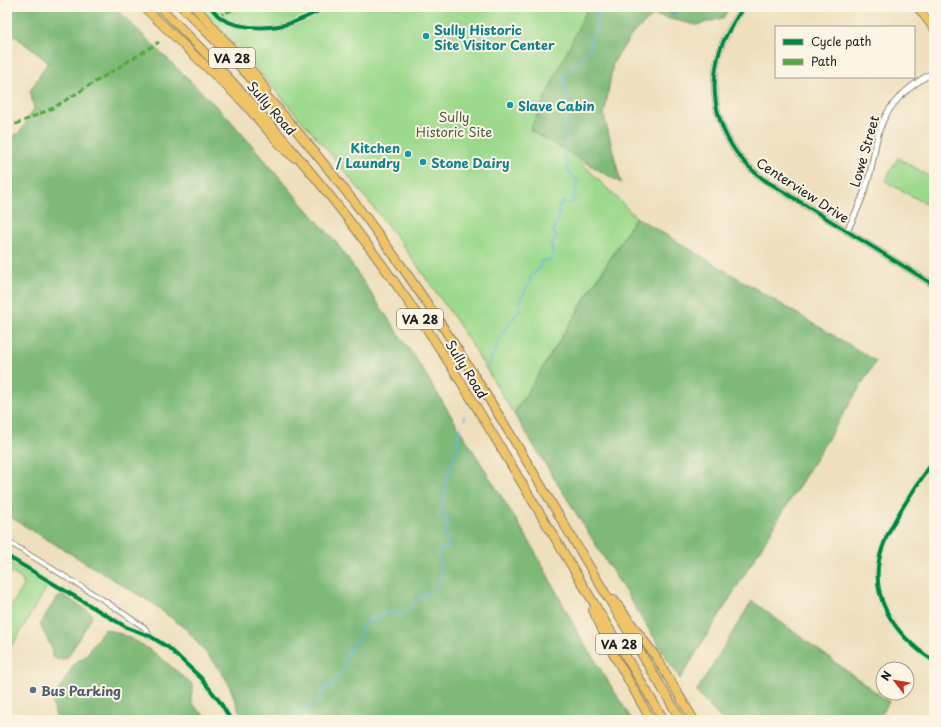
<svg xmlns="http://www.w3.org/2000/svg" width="941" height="727" viewBox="0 0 941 727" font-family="'Playpen Sans',sans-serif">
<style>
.green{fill:#9dd98d;stroke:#5c7a54}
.forest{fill:#7eb978;stroke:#4d6a4a}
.water{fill:#69b6e3;stroke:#426980}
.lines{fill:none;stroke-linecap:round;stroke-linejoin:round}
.stream{stroke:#69b6e3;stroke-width:1.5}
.minor-casing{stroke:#857e6d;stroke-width:6}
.tertiary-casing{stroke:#857e6d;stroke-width:7}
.primary-casing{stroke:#857e6d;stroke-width:9}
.motorway-casing{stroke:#857e6d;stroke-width:10}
.minor{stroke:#fff;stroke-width:4}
.tertiary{stroke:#fff;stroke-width:5}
.primary{stroke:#efc469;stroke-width:7}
.motorway{stroke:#efc469;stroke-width:8}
.quiet{stroke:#52a943;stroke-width:3;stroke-dasharray:6 3;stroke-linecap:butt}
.cycleway-casing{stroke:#fcf5e5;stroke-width:6}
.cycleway{stroke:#00873e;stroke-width:4}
.culture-dot{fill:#0f9aa8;stroke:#fcf5e5;stroke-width:1.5}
.service-dot{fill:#5c6f8a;stroke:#fcf5e5;stroke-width:1.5}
.labels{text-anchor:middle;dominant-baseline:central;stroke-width:4;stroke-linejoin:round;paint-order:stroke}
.shield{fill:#fcf5e5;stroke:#5f5d58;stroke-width:1}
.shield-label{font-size:12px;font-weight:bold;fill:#1c1c1c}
.culture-label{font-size:13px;font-weight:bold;fill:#0d838f;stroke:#fcf5e5;text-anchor:start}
.street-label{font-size:13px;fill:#1c1c1c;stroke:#fcf5e5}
.park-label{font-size:13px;fill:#495e44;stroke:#fcf5e5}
.service-label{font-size:13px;font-weight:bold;fill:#4e5e75;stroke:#fcf5e5;text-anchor:start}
</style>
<rect width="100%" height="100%" fill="#fcf5e5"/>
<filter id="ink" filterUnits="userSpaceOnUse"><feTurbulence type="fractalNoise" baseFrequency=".025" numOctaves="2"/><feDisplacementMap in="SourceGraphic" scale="8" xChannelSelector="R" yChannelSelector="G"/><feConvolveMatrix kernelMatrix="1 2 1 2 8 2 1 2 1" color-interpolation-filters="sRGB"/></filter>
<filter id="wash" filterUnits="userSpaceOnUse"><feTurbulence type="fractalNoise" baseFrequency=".012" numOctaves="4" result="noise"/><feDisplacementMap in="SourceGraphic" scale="16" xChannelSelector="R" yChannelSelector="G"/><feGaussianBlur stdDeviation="0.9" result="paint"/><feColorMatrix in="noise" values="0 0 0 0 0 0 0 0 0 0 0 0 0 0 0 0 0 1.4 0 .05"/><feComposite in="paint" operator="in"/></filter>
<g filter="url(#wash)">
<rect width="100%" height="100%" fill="#eee0be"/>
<g class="green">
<path d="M199,7H607L572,153L636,217L514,414L458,323L396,236L336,160L240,50Z"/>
<path d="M898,158L934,179V190L926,204L885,181Z"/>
<path d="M7,560L45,583L47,587L13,644L7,650V613L25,584L22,583L23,580L7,570Z"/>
</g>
<g class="forest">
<path d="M7,7H114L230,120L339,246L419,364L531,544L578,633L632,720H248L240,713L228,682L217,666L187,630L152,603L7,515V141L21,131L34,109L30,91L48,62L7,30Z"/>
<path d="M588,7H659L661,10L674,14L681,7H730L723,18L696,25L654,15L633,33L613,63L604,116L621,183L530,130Z"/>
<path d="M636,217L876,361L680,679L514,414Z"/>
<path d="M63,595L91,613L92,617L67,658L58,660L52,657V649L40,624L56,599Z"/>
<path d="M752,601L889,702L878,720H722L696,692Z"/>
<path d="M104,629C139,636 167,663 193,685C194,689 192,691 191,695C190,707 206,718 216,720H57L52,701L75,663L86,656Z"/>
</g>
<path class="water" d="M659,7H681L674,14L661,10Z"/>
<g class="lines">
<g class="stream">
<path d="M488,367L502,334L519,310L521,298L530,282V277L539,269L541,261L552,260L553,254L551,244L557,238L553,231L558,220L559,206L562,202L571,203L573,201L578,181L569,173L564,158L567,138L565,125L568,116L567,94L563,76L589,50L597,18L598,7"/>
<path d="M464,420L465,416"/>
<path d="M269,720H273"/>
<path d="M284,720L291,711H300L322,699V691L333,684L338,678L351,647L358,640L363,624L372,619H379L384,612L401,615L410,609L414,602L436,587L441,580L439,551L442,548L449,547L445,534L448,520L440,516L449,471L454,457L458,451L457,440L461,427"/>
</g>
</g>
</g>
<g filter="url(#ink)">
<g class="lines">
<g class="minor-casing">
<g id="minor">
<path d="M211,7C224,31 268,30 291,23C304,19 316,12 328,7"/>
<path d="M934,460C918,484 892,520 883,546C865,595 895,636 934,661"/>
<path d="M7,541L105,601L145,628L150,636"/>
<path d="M7,556L126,627L150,636L169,648L201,678L220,702L231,720"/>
</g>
</g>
<g class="tertiary-casing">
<g id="tertiary">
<path d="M743,7C735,21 725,34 720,50C705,100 722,148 763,179L934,285"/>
<path d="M847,231C856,213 864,196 869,177C874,161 874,144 880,128C889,102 910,85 934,72"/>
</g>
</g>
<g class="primary-casing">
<path id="primary" d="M917,7L934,29"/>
</g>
<g class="motorway-casing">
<g id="motorway">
<path d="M144,7L243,102L286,151L295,158"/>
<path d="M160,7C253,99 338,199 412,307C456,371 495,438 535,505C578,577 621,648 664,720"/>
<path d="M182,7C262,86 335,172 400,264C456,343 506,426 555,509C597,579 639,649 681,720"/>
<path d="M195,7L259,79L266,91"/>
<path d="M614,600L656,657L694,720"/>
<path d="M593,610L613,653L651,720"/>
</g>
</g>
<use href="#minor" class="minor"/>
<use href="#tertiary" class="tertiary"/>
<use href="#primary" class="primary"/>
<use href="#motorway" class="motorway"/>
<g class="quiet">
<path d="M218,16L239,7"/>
<path d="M7,128L53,108L159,42"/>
</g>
<g class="cycleway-casing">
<g id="cycleway">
<path d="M211,7C224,31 268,30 291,23C304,19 316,12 328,7"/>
<path d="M743,7C735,21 725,34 720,50C705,100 722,148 763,179L934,285"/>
<path d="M934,460C918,484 892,520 883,546C865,595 895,636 934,661"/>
<path d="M7,556L126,627L150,636L169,648L201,678L220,702L231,720"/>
</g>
</g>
<use href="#cycleway" class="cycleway"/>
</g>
</g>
<g class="culture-dot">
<circle cx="426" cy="36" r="4"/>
<circle cx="510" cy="105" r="4"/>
<circle cx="408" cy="154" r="4"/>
<circle cx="423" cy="162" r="4"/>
</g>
<circle class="service-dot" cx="33" cy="690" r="4"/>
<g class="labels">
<g class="shield">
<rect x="209" y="48" width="46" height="20" rx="3"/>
<rect x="397" y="309" width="46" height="20" rx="3"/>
<rect x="596" y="634" width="46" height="20" rx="3"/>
</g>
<g class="shield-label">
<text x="232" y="58">VA 28</text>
<text x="420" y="319">VA 28</text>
<text x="619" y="644">VA 28</text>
</g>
<g class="culture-label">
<text x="434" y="29">Sully Historic<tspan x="434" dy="15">Site Visitor Center</tspan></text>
<text x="518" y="105">Slave Cabin</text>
<text x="400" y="147" text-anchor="end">Kitchen<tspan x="400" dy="15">/ Laundry</tspan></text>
<text x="431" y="162">Stone Dairy</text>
</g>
<g class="street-label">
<text transform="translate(272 108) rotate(49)">Sully Road</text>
<text transform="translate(864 151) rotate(-74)">Lowe Street</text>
<text transform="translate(803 190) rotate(33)">Centerview Drive</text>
<text transform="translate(467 369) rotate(58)">Sully Road</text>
</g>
<g class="park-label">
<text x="454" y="116">Sully<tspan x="454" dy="15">Historic Site</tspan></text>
</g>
<g class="service-label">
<text x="41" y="690">Bus Parking</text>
</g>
</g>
<rect width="941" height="727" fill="none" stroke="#fcf5e5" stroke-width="24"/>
<rect x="775" y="26" width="140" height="52" fill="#fcf5e5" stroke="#a29e95"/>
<rect x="783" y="39" width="20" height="6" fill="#00873e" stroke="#a29e95"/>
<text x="811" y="46" font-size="12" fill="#1c1c1c">Cycle path</text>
<rect x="783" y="59" width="20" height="6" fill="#52a943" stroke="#a29e95"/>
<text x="811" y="66" font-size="12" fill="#1c1c1c">Path</text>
<g transform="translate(895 681) rotate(301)"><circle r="19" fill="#fcf5e5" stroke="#a29e95"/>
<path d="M0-3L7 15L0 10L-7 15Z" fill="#c8321e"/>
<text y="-6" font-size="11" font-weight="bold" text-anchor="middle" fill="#1c1c1c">N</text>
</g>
</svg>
